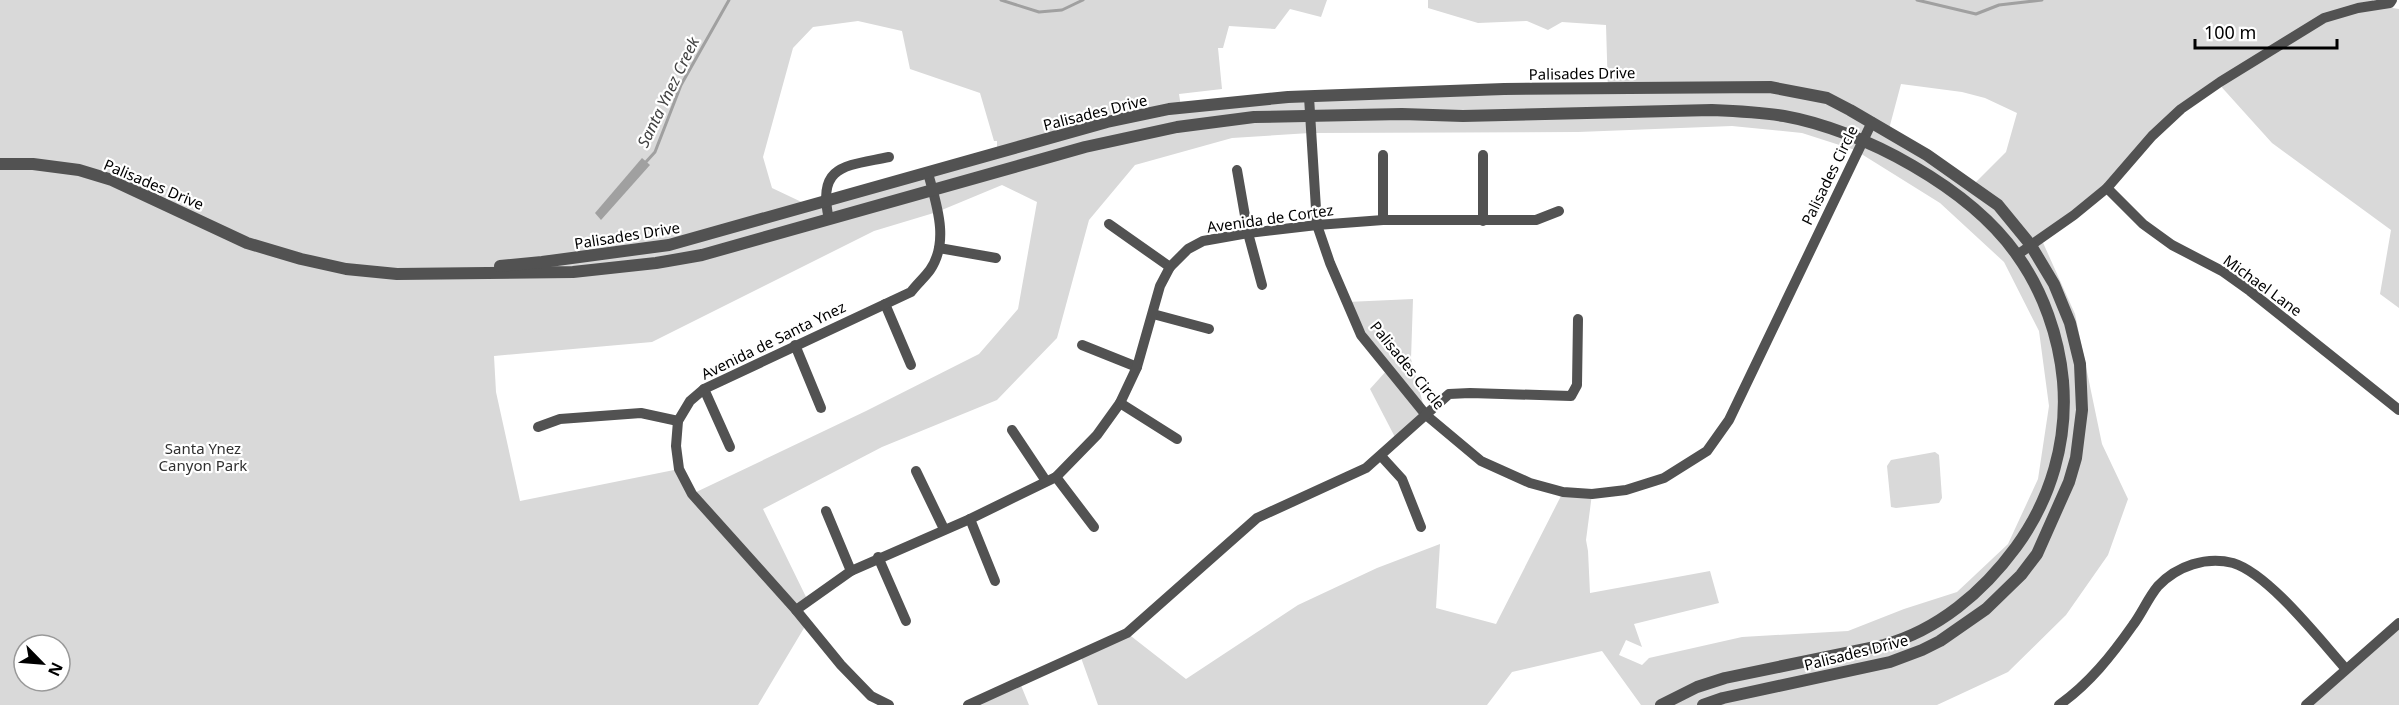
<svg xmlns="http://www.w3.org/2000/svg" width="2399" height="705" viewBox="0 0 2399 705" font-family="'Noto Sans',sans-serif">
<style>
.green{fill:#d9d9d9;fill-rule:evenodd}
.water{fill:#a0a0a0}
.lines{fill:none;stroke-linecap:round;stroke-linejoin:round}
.stream{stroke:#a0a0a0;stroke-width:3}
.minor{stroke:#525252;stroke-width:10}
.tertiary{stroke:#525252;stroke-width:12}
.labels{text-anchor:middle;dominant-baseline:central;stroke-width:4.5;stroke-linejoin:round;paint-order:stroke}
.street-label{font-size:15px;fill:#000;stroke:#fff}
.park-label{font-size:15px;fill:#303030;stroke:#fff}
.water-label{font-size:16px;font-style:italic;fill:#414141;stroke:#fff}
</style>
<rect width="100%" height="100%" fill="#fff"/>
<g class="green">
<path d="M0,0H1327L1321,17L1290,9L1275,29L1229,26L1223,48H1218L1222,89L1179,94L1181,107L1238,102L1608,92L1606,25L1562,22L1548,30L1527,21L1478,23L1428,8V0H2373L2374,5L2399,9V308L2380,294L2391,230L2272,143L2217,82L2104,186L2040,236L2075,314L2102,444L2128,499L2108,555L2066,615L2008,672L1937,705H1641L1602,651L1512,672L1487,705H1098L1080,655L1127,633L1186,679L1298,605L1377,568L1440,544L1436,608L1496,624L1563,492L1592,494L1586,540L1588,551L1590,593L1710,571L1719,603L1634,624L1642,647L1626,640L1619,655L1642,665L1649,658L1742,637L1848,631L1904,609L1957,592L2008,544L2038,479L2049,406L2039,331L2004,262L1940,203L1855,150L1802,133L1732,126L1578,132L1310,133L1232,138L1135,165L1089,220L1057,338L997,400L882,447L763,509L808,601L797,610L807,623L758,705H0ZM858,21L902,31L910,69L980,93L994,141H997V153L810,206L772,188L763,157L793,48L813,27ZM1901,84L1962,92L1985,98L2017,113L2006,152L1973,185L1889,129ZM1002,185L1037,202L1018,309L979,354L866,411L692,494L679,469L520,501L496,392L494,356L652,342L874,231L937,212ZM24,645H60V681H24Z"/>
<path d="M1413,299L1411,359L1426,415L1397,441L1370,389L1388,369L1347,302Z"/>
<path d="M1935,452L1939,455L1942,498L1939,503L1896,508L1891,507L1887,466L1891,460Z"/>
<path d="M2399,623V705H2306Z"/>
<path d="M1020,683L1029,705H968Z"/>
</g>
<path class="water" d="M642,158L650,165L601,220L595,213Z"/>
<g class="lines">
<g class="stream">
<path d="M1001,0L1039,12L1062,10L1083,0"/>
<path d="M1917,0L1976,14L1999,5L2042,0"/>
<path d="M645,163L655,152L681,85L729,0"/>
</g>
<g class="minor">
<path d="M1309,97L1317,225L1330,263L1361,335L1426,415L1481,461L1530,483L1563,492L1592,494L1626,490L1664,478L1707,451L1729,420L1872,122"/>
<path d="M1483,155V221"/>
<path d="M1237,170L1248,233L1262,285"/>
<path d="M2107,188L2143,224L2172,245L2222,271L2250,291L2399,410"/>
<path d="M829,219C816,164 847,166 889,157"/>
<path d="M1383,220V155"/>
<path d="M1109,224L1170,267"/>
<path d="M939,248L996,258"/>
<path d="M2017,255L2074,215L2107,188L2152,136L2181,109L2220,82L2324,18L2358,8L2390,3L2392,0"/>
<path d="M885,304L911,365"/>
<path d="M1153,314L1209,329"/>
<path d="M795,345L821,408"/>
<path d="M1082,345L1137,367"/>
<path d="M704,389L730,447"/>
<path d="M1120,403L1177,439"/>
<path d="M538,427L560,419L641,413L678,421"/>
<path d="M1012,430L1046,481"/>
<path d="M1381,456L1402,479L1421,527"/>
<path d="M916,471L944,529"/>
<path d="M1056,477L1094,527"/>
<path d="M826,511L851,571"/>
<path d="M970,519L995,581"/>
<path d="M878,557L906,621"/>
<path d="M796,610L851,571L970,519L1056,477L1097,435L1120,403L1137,367L1160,286L1170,267L1188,249L1203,241L1248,233L1317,225L1383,220H1536L1559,211"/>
<path d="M889,705L871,696L841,665L796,610L692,494L679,469L676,446L678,421L690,401L704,389L911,292C917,284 925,277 930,270C950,241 936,203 928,173"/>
<path d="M968,705L1127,633L1257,518L1366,468L1449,394L1470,393L1571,396L1577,385L1578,319"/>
<path d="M2059,705C2089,684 2112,655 2133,625C2142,613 2148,598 2158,586C2177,566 2206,556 2233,563C2269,574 2320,640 2346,669"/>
<path d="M2306,705L2399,623"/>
</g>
<g class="tertiary">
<path d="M0,164H33L79,170L112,180L247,243L301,259L346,269L397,274L573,272L656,263L702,255L1085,147L1177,127L1254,117L1402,114L1463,116L1712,110C1736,111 1760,112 1784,116C1863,130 1970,188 2017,255C2043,291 2059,337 2063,381C2068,441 2051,499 2016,547C1983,592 1938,630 1884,645L1725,678L1697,687L1661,705"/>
<path d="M500,266L542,262L669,245L1107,122L1169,109L1288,97L1504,89L1770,87L1827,98L1850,110L1927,155L1998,205L2030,244L2054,284L2070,323L2080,364L2082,410L2076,458L2069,482L2037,554L2021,575L1986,609L1940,641L1922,650L1890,662L1723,698L1703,705"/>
</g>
</g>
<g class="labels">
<g class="street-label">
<text transform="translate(1582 73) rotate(-1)">Palisades Drive</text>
<text transform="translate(1095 112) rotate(-14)">Palisades Drive</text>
<text transform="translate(1829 175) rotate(-64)">Palisades Circle</text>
<text transform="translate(154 184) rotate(23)">Palisades Drive</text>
<text transform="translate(1270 218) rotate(-8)">Avenida de Cortez</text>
<text transform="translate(627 235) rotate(-9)">Palisades Drive</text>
<text transform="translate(2263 285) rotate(36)">Michael Lane</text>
<text transform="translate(773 340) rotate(-26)">Avenida de Santa Ynez</text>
<text transform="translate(1408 365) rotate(51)">Palisades Circle</text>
<text transform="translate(1856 652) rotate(-14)">Palisades Drive</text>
</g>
<g class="park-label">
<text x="203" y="448">Santa Ynez<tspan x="203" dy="17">Canyon Park</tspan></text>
</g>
<g class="water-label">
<text transform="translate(668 92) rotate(-64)">Santa Ynez Creek</text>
</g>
</g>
<g transform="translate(42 663) rotate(115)"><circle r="28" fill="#ffffff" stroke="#999999" stroke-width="1.5"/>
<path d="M0-4.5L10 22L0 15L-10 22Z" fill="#000000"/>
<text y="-9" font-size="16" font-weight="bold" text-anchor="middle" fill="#000000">N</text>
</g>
<path d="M2195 39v9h142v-9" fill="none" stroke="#000000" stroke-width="3"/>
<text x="2204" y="39" font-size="18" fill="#000000" stroke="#ffffff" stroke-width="4.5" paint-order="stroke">100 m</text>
</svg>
